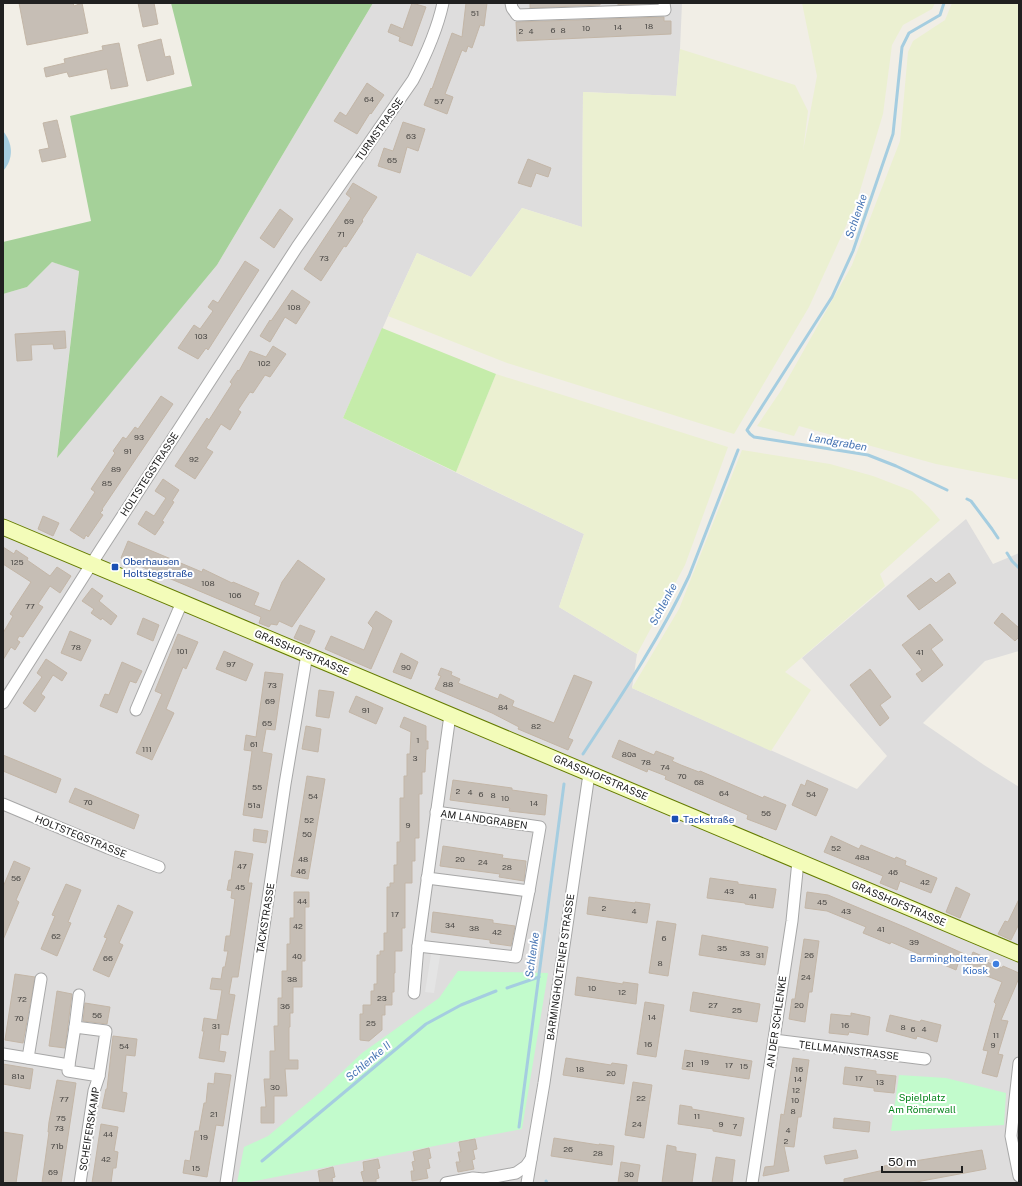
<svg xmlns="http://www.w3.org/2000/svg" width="1022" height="1186" viewBox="0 0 1022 1186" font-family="'Public Sans',sans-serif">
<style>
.residential{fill:#dedddd}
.farmland{fill:#ebf0d1}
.grass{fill:#c5ecaa}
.forest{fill:#a5d199}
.park{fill:#c2fbcc}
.parking{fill:#e4e4e4}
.water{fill:#a5cde0}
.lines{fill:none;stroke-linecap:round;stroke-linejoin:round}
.stream{stroke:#a5cde0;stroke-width:3}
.building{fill:#c6beb5;stroke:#c3b6a7}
.street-casing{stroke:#a7a7a7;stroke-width:13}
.secondary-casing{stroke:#657c01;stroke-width:17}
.street{stroke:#fff;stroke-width:11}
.secondary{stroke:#f3fcb9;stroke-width:15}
.transit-dot{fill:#1a4fb4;stroke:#fff;stroke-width:1.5}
.shop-dot{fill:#3f7fe0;stroke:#fff;stroke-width:1.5}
.labels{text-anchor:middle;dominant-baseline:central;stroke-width:4;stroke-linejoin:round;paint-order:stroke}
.number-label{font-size:8px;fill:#4a4845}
.street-label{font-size:10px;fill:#202020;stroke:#fff}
.transit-label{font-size:10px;fill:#164399;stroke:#fff;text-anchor:start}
.shop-label{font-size:10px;fill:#366cbe;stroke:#fff;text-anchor:end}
.park-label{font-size:10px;fill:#08841d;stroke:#fff}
.water-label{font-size:11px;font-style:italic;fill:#4875b4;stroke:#fff}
</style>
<rect width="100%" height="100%" fill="#f1eee6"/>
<path class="residential" d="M373,3H682L680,49L676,96L583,92L582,227L522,208L471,277L417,253L388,316L343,418L584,534L559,607L637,654L632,688L857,789L887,756L802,658L966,519L993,564L1019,553V651L985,661L923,723L984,765L1019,787V1183H3V294L27,287L52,262L79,270L57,457L217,265Z"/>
<g class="farmland">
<path d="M802,3H935L932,9L903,25L892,45L883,114L856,204L809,307L734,434L507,363L388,316L417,253L471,277L522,208L582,227L583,92L676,96L680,49L795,85L808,111L803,151L817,76Z"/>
<path d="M952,3H1019V480L936,464L799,426L794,436L757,426L782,389L852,265L900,141L908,52L913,41L945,20Z"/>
<path d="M496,374L728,447L685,565L637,654L559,607L584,534L456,472Z"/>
<path d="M742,450L830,464L873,476L912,491L929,507L940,520L880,574L885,586L785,672L811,690L771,751L632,688L679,609Z"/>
</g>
<path class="grass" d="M382,328L496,374L456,472L343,418Z"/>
<path class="forest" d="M171,3H373L217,265L57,458L79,271L52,262L27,287L3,294V242L91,221L70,116L192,86Z"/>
<g class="park">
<path d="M458,971L548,973L522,1129L245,1183H237L244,1147L268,1136L323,1090L362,1053L439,998Z"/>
<path d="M899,1075L946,1078L1006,1093L1004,1125L891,1131Z"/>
</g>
<path class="parking" d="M432,949L441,950L434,993L425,992Z"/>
<path class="water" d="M3,131C13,143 14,159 3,171Z"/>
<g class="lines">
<g class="stream">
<path d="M944,3L940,15L909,33L902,47L893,134L853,251L832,297L747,430L750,434L754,437L868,455L896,466L947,490"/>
<path d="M967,499L971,501L992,529L998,538"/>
<path d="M1007,553L1012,561L1019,568"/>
<path d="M583,754C621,696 660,638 689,576L738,450"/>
<path d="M507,988L539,977"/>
<path d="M519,1127L564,784"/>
<path d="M262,1161L426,1024L461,1005L496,991"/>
<path d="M546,1181L547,1183"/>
</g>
</g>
<g class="building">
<path d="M19,3H73L74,6L82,3L88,33L27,45Z"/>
<path d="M138,3H154L158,24L143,27Z"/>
<path d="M412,3L426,7L412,46L399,41L400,37L388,32L391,24L403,29Z"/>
<path d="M466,3H487L484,26L480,25L472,48L468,46L466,52L462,50L445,94L453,97L447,114L424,105L431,88L432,89L452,33L462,37Z"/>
<path d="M530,3H600V5L530,8Z"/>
<path d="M618,3H647V4L618,5Z"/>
<path d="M664,17V21H671V34L517,41L516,22Z"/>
<path d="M161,39L165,57L170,56L174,74L147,81L138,45Z"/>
<path d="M119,43L128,86L111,89L107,69L69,77L67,72L46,77L44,68L65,63L64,59L103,50L102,46Z"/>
<path d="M367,83L384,95L371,114L370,113L357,134L334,121L340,112L346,116Z"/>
<path d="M57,120L66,157L42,162L39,150L49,148L43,123Z"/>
<path d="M403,122L425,129L418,151L407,147L400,173L378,166L384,148L393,151Z"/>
<path d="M528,159L551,168L548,177L536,173L531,187L518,183Z"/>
<path d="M353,183L377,197L362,220L363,221L346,247L344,246L321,281L304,269L351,198L346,194Z"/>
<path d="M280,209L293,219L274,248L260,238Z"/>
<path d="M245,261L259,270L208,350L206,348L198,359L178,348L194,325L200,329L213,311L208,307L213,300L218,303Z"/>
<path d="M292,290L310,302L296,324L285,317L270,342L260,336L270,320L271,321Z"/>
<path d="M65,331L66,348L54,349L53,344L31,345L32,360L17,361L15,334Z"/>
<path d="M273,346L286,354L270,377L265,375L253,393L250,392L238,410L241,412L230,430L221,424L206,448L213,452L195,479L175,466L207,418L209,420L232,384L230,382L238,370L239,371L250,351L266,357Z"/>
<path d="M161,396L173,404L102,509L103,510L100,513L103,515L88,537L86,535L84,539L70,530L95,492L91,489L115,453L113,451L123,437L126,439L135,427L138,429Z"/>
<path d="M163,479L179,490L172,501L174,502L162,521L164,522L155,535L138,524L146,511L154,516L166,498L155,491Z"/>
<path d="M43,516L59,523L53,536L38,529Z"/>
<path d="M128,541L202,572L203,569L232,583L233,582L259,593L254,605L270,611L282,582L298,560L325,579L292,627L279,621L277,625L271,624L269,627L259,623L261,617L121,558Z"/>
<path d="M3,547L14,554L16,550L28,558L27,560L50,576L57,567L71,576L60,593L50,586L38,604L43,607L23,637L19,636L17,640L20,642L15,650L11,647L3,660V633L13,616L10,614L31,582L3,564Z"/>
<path d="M949,573L956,583L919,610L907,596L931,578L936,583Z"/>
<path d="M92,588L103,596L99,601L117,616L111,625L102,618L101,620L91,613L94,609L82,601Z"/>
<path d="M376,611L392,621L371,669L325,649L331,636L364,650L373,628L368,623Z"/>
<path d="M1002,613L1019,628V637L1015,641L994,623Z"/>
<path d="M143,618L159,625L153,641L137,634Z"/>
<path d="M930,624L943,640L931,649L943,665L922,682L916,674L922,670L902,645Z"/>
<path d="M300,625L315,631L309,644L294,638Z"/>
<path d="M70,631L91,640L81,661L61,653Z"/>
<path d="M178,634L198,642L186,669L183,667L166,709L174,713L152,760L136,753L162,694L155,691Z"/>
<path d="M224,651L253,664L246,681L216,669Z"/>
<path d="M401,653L418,662L411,679L393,672Z"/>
<path d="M46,659L67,673L62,681L53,675L41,694L45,697L35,712L23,703L42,677L37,673Z"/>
<path d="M122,662L142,671L136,683L130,681L117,713L100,706L105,694L109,695Z"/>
<path d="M441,668L452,672L451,675L460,679L458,683L498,699L500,694L514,701L512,706L554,723L574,675L592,682L568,738L573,740L568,750L518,729L519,727L492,713L435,689L441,676L438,675Z"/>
<path d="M870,669L891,697L880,705L889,718L880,726L850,685Z"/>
<path d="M265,672L283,674L275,730L266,729L262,752L272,754L262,818L243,815L252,751L244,750L246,735L256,737Z"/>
<path d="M319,690L334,692L329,718L316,716Z"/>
<path d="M356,696L383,708L376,724L349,712Z"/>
<path d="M404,717L426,726V741H428V749H426L425,772H422V794H419V838H415V861H412V883H405V928H402V951H395V973H394V992H392V1005H385V1015H382V1030L369,1041L360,1040V1014H363V1005H371V991H374V984H377V955H380V951H384V933H387V887H390V883H394V865H397V842H400V798H404V776H407V754H410L411,732L400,727Z"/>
<path d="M306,726L321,729L318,752L302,749Z"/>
<path d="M619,740L654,755L656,751L674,758L672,761L681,765L699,772L700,771L763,798L764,796L786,805L776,830L747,819L748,815L665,779L666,776L648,769L647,772L612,757Z"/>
<path d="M3,755L61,779L56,793L3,771Z"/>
<path d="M307,776L325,779L308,879L291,876Z"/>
<path d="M453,780L512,788V790L547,795L545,815L509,811L510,808L450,800Z"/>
<path d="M807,780L828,789L816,816L792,805L801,784L805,786Z"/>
<path d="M75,788L139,815L134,829L69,802Z"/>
<path d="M254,829L268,831L266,843L253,841Z"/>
<path d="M831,836L859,849L861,845L895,859L896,857L906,861L905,865L937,878L931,893L900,881L897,890L880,883L883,876L824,852Z"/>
<path d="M443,846L503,855L502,858L526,861L524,881L499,877L500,874L440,866Z"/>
<path d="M235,851L253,854L248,883H252L238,977H232L229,994L235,995L228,1035L221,1034L219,1051L226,1052L224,1062L199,1058L204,1031H202L204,1018L217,1020L222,990L210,989L212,978L221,979L223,967H225L228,951H224L226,936H230L235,899L231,898L232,891L227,890L229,880H231Z"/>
<path d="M14,861L30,868L16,900L19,902L3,940V887Z"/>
<path d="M710,878L738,882V884L776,889L773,908L745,904V903L707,898Z"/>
<path d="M66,884L81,890L68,922L71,923L57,956L41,949L55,916L52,915Z"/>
<path d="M956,887L970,894L960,918L946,912Z"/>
<path d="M294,892H309V907H305V961H302V987H293V1013H290V1027H289V1060H298V1069H285L287,1096H274V1123H261V1107H266L264,1079H270V1051H275L274,1026H278V998H282V971H287V944H290V918H294Z"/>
<path d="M807,892L828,895L907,928L971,957L973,952L989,959L987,962L1002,968L1003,966L1019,973V978L1001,1020L1008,1021L998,1054L1003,1055L997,1077L982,1073L988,1051L983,1050L996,1004L994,1002L1002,982L982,974L983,972L959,961L956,970L891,942L890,944L863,933L866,927L827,911L805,908Z"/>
<path d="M589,897L635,903V902L650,904L647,923L587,914Z"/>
<path d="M1019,899V924L1011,940L998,934L1005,921L1008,922Z"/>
<path d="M118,905L133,912L119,943L123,945L109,977L93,970L107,938L104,937Z"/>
<path d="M433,912L493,920V923L515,926L511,946L490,943V940L431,932Z"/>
<path d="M657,921L676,924L668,976L649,973Z"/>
<path d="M702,935L768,947L765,965L699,955Z"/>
<path d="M804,939L819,941L812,992H809L805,1022L789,1019L792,999H795Z"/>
<path d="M15,974L35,977L23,1043L5,1040Z"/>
<path d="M577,977L623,984V982L638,984L636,1004L575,995Z"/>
<path d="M57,991L72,994L65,1048L49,1046Z"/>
<path d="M693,992L760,1004L757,1022L690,1011Z"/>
<path d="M645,1002L664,1005L656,1057L637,1054Z"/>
<path d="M85,1003L110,1007L107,1024L83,1021Z"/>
<path d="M851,1013L870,1017L868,1035L849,1032L848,1035L829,1033L831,1014L851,1016Z"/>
<path d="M890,1015L920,1022L921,1020L941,1025L937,1042L917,1036L916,1039L886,1031Z"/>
<path d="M113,1036L137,1039L135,1056L126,1055L122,1092L127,1093L124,1112L102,1108L106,1089H107Z"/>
<path d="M685,1050L752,1061L749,1079L682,1069Z"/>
<path d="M566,1058L611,1065L612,1063L627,1065L624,1084L563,1075Z"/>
<path d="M793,1058L809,1060L801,1117H798L794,1147L784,1146L789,1171L763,1176L765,1167L774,1166L781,1114L784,1115Z"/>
<path d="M3,1064L33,1069L30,1089L3,1084Z"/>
<path d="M845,1067L876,1071V1074L896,1076L894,1093L874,1091V1088L843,1084Z"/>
<path d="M215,1073L231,1075L223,1126L216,1125L207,1177L183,1173L185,1160L190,1161L195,1131H199L204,1103H206L208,1083L214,1084Z"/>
<path d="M57,1080L76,1083L61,1183H42L49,1132H48L49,1122Z"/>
<path d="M633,1082L652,1085L644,1138L625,1135Z"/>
<path d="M680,1105L692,1107V1109L744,1118L741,1136L713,1131V1129L678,1124Z"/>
<path d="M834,1118L870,1122L869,1132L833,1128Z"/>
<path d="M101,1124L118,1127L114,1151L118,1152L116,1168H113L111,1183H92Z"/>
<path d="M3,1132L23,1135L16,1183H3Z"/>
<path d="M554,1138L599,1145V1144L614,1146L612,1165L551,1156Z"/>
<path d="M475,1139L477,1149L473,1150L475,1159L472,1160L474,1169L458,1172L456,1162H460L458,1152H461L459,1142Z"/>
<path d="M667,1145L676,1147V1151L696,1154L692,1183H662Z"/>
<path d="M429,1148L431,1158L428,1159L430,1168L426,1169L428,1178L412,1181L411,1171H414L412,1162L415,1161L413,1152Z"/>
<path d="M856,1150L858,1158L826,1164L824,1156Z"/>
<path d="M982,1150L986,1169L911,1183H844V1179L884,1170V1166Z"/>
<path d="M716,1157L735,1160L732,1183H712Z"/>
<path d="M378,1159L380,1168L377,1169L379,1178L376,1179V1183H364L361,1172L364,1171L363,1162Z"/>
<path d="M621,1162L640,1165L637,1183H618Z"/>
<path d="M333,1167L335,1177L332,1178L333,1183H320L318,1171Z"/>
</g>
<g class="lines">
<g class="street-casing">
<g id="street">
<path d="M511,3L512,8L517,15L665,10L664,3"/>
<path d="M3,703L101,549L297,247L413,80C426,55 437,31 443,3"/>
<path d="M136,710L182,602"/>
<path d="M3,804L108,848L159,867"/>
<path d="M427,878L529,891L540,827L436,812"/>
<path d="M418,946L516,957L529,891"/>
<path d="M414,993L418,946L450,715"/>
<path d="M75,1027L79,995"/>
<path d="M774,1040L925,1059"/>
<path d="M3,1054L69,1065L68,1071L99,1076L94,1091L80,1183"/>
<path d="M28,1058L41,979"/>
<path d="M1019,1063L1011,1136L1019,1176"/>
<path d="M69,1065L75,1027L106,1031L99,1076"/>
<path d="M226,1183L285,784L307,654"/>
<path d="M446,1183L473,1178L484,1179L516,1173L526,1166L531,1159"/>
<path d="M527,1183L544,1083L589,774"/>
<path d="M752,1183L792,921L798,861"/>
</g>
</g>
<g class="secondary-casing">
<path id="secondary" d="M3,527L1019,954"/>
</g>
<use href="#street" class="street"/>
<use href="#secondary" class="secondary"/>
</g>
<g class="transit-dot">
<rect x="111" y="563" width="8" height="8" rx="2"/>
<rect x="671" y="815" width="8" height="8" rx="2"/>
</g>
<circle class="shop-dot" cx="996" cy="964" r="4"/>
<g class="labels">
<g class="number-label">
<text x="475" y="13">51</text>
<text x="649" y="26">18</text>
<text x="618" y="27">14</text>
<text x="586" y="28">10</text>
<text x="553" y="30">6</text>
<text x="563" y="30">8</text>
<text x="521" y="31">2</text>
<text x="531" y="31">4</text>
<text x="369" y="99">64</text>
<text x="439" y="101">57</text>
<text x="411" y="136">63</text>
<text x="392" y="160">65</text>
<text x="349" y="221">69</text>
<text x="341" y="234">71</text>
<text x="324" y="258">73</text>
<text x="294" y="307">108</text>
<text x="201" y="336">103</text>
<text x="264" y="363">102</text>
<text x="139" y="437">93</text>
<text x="128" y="451">91</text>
<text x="194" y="459">92</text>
<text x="116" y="469">89</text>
<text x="107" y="483">85</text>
<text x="17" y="562">125</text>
<text x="208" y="583">108</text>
<text x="235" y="595">106</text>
<text x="30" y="606">77</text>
<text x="76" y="647">78</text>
<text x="182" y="651">101</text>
<text x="920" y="652">41</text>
<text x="231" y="664">97</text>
<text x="406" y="667">90</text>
<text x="448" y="684">88</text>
<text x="272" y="685">73</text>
<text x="270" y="701">69</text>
<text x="503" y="707">84</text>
<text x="366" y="710">91</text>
<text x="267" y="723">65</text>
<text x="536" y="726">82</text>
<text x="418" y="740">1</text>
<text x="254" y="744">61</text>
<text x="147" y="749">111</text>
<text x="629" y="754">80a</text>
<text x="415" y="758">3</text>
<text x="646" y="762">78</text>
<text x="665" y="767">74</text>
<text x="682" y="776">70</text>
<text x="699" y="782">68</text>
<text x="257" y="787">55</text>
<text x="458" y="791">2</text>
<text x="470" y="792">4</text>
<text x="724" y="793">64</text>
<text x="481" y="794">6</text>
<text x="811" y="794">54</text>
<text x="493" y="795">8</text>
<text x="313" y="796">54</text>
<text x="505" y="798">10</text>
<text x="88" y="802">70</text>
<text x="534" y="803">14</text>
<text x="254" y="805">51a</text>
<text x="766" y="813">56</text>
<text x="309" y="820">52</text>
<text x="408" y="825">9</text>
<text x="307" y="834">50</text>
<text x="836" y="848">52</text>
<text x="862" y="857">48a</text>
<text x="303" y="859">48</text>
<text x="460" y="859">20</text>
<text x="483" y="862">24</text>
<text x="242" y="866">47</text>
<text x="507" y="867">28</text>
<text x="301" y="871">46</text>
<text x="893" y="872">46</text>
<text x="16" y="878">56</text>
<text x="925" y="882">42</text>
<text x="240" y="887">45</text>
<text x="729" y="891">43</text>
<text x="753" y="896">41</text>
<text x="302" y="901">44</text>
<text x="822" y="902">45</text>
<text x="604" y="908">2</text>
<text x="634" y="911">4</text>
<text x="846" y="911">43</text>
<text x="395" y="914">17</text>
<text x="450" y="925">34</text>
<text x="298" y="926">42</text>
<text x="474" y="928">38</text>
<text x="881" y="929">41</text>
<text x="497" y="932">42</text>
<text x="56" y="936">62</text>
<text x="664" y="938">6</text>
<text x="914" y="942">39</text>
<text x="722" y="948">35</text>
<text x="745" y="953">33</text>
<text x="760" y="955">31</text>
<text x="809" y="955">26</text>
<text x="297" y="956">40</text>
<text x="108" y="958">66</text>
<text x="660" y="963">8</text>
<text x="806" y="977">24</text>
<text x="292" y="979">38</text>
<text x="592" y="988">10</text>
<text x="622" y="992">12</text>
<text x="382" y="998">23</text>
<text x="22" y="999">72</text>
<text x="713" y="1005">27</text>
<text x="799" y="1005">20</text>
<text x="285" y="1006">36</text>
<text x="737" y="1010">25</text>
<text x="97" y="1015">56</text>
<text x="652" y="1017">14</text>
<text x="19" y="1018">70</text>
<text x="371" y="1023">25</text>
<text x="845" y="1025">16</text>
<text x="216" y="1026">31</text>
<text x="903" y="1027">8</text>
<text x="913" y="1029">6</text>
<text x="924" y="1029">4</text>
<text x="996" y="1035">11</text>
<text x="648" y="1044">16</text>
<text x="993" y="1045">9</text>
<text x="124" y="1046">54</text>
<text x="705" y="1062">19</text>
<text x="690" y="1064">21</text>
<text x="729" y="1065">17</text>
<text x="744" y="1066">15</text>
<text x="580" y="1069">18</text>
<text x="799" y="1069">16</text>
<text x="611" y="1073">20</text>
<text x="18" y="1076">81a</text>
<text x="859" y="1078">17</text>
<text x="798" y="1079">14</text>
<text x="880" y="1082">13</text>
<text x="275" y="1087">30</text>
<text x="796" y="1090">12</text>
<text x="641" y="1098">22</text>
<text x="64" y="1099">77</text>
<text x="795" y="1100">10</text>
<text x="793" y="1111">8</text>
<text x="214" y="1114">21</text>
<text x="697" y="1116">11</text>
<text x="61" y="1118">75</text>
<text x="637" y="1124">24</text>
<text x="721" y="1124">9</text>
<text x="735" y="1126">7</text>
<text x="59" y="1128">73</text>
<text x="788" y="1130">4</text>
<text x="108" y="1134">44</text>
<text x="204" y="1137">19</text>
<text x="786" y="1141">2</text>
<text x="57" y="1146">71b</text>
<text x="568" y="1149">26</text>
<text x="598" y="1153">28</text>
<text x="106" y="1159">42</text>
<text x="196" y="1168">15</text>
<text x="53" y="1172">69</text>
<text x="629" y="1174">30</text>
</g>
<g class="street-label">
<text transform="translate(379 129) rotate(-55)">TURMSTRASSE</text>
<text transform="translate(149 474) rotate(-57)">HOLTSTEGSTRASSE</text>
<text transform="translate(302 652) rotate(23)">GRASSHOFSTRASSE</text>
<text transform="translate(601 777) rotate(23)">GRASSHOFSTRASSE</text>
<text transform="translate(484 819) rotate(8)">AM LANDGRABEN</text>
<text transform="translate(81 836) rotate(22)">HOLTSTEGSTRASSE</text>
<text transform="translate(899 903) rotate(23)">GRASSHOFSTRASSE</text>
<text transform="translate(265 918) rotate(-81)">TACKSTRASSE</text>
<text transform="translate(560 967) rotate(-82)">BARMINGHOLTENER STRASSE</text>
<text transform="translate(776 1022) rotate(-82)">AN DER SCHLENKE</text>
<text transform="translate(849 1050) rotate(7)">TELLMANNSTRASSE</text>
<text transform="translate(89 1129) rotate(-81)">SCHEIFERSKAMP</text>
</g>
<g class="transit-label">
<text x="123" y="561">Oberhausen<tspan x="123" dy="12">Holtstegstraße</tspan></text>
<text x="683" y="819">Tackstraße</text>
</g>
<g class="shop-label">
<text x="988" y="958">Barmingholtener<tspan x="988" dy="12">Kiosk</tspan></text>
</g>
<g class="park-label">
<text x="922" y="1097">Spielplatz<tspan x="922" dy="12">Am Römerwall</tspan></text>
</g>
<g class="water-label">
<text transform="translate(856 216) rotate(-71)">Schlenke</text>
<text transform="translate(838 442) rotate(10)">Landgraben</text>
<text transform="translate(663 604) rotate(-62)">Schlenke</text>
<text transform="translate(532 955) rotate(-82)">Schlenke</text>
<text transform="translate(368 1061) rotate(-40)">Schlenke II</text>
</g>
</g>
<rect width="1022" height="1186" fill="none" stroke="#202020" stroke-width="8"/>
<path d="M882 1166v6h80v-6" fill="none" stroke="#202020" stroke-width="2"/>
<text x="888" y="1166" font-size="12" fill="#202020" stroke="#ffffff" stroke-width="3" paint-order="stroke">50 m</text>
</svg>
